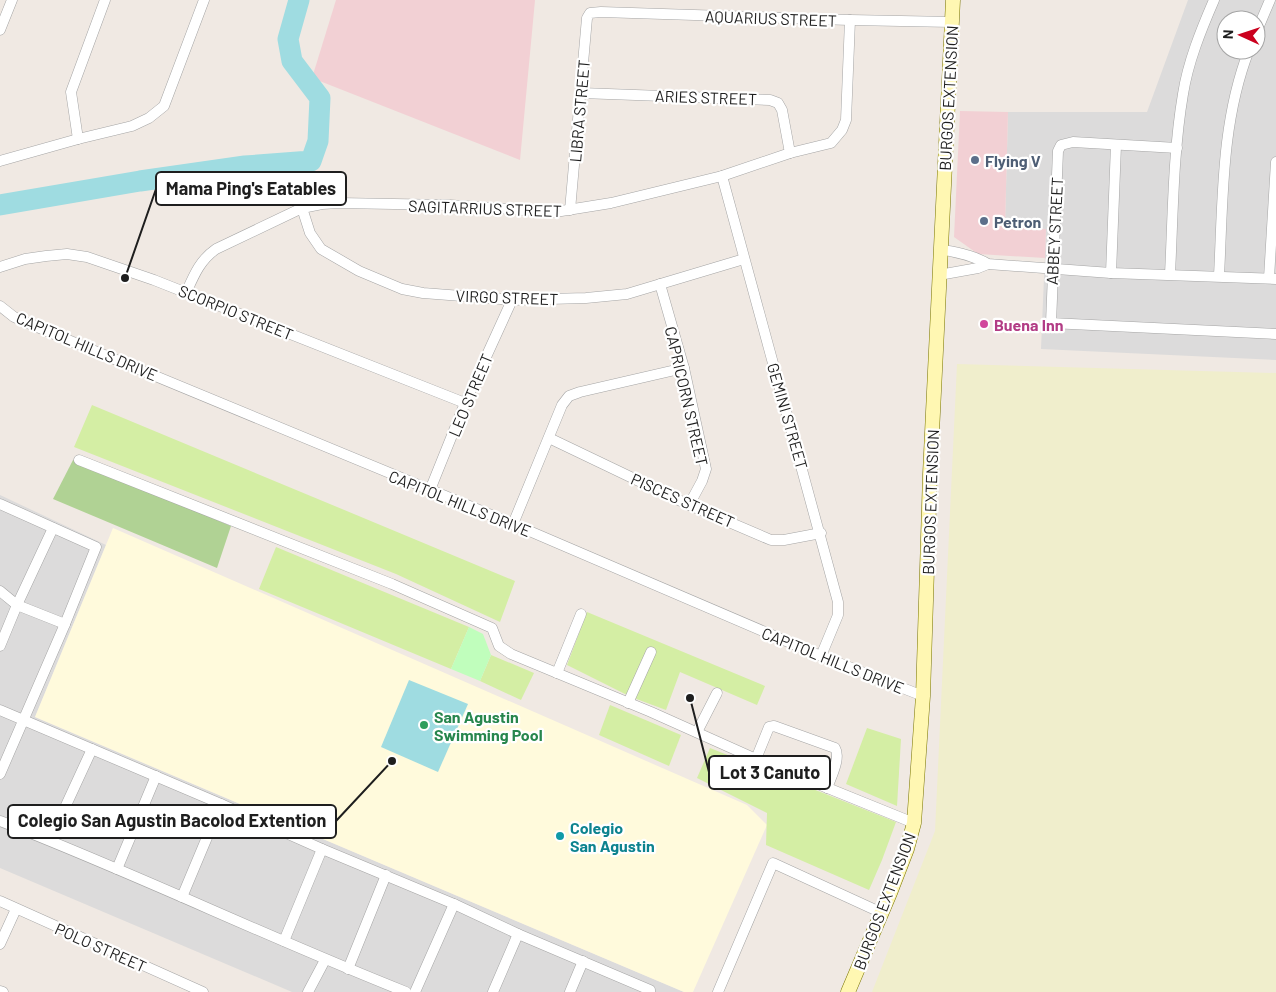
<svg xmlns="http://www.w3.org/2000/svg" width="1276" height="992" viewBox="0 0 1276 992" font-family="Barlow,sans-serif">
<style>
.residential{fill:#dcdbdb;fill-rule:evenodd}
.commercial{fill:#f2d0d4}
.education{fill:#fffadc}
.farmland{fill:#f0eecc}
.grass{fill:#d4eea4}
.forest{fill:#b0d294}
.park{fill:#c0febc}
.water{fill:#9fdce1}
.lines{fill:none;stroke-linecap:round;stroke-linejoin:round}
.river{stroke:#9fdce1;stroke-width:21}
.minor-casing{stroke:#a5a5a5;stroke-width:11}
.secondary-casing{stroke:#797500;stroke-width:15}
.minor{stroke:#fff;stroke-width:10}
.secondary{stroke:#fff7b2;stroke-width:14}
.service-dot{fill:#5c6f8a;stroke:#fff;stroke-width:2}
.hotel-dot{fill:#d1479c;stroke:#fff;stroke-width:2}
.leisure-dot{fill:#2e9e5b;stroke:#fff;stroke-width:2}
.culture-dot{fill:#0f9aa8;stroke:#fff;stroke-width:2}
.labels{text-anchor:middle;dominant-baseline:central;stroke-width:4.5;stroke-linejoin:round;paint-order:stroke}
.street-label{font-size:16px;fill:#1e1e1e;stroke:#fff}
.service-label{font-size:16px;font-weight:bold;fill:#4e5e75;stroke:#fff;text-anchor:start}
.hotel-label{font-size:16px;font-weight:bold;fill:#b23c85;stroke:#fff;text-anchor:start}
.leisure-label{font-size:16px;font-weight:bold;fill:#27864d;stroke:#fff;text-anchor:start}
.culture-label{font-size:16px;font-weight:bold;fill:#0d838f;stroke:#fff;text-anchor:start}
.leader{fill:none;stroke:#1e1e1e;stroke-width:2}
.callout-dot{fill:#1e1e1e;stroke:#fff;stroke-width:2}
.callout{fill:#fff;stroke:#1e1e1e;stroke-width:2}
.callout-label{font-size:18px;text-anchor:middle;font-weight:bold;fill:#1e1e1e}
</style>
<rect width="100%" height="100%" fill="#f0e9e3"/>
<g class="residential">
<path d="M1188,0H1276V360L1041,349L1046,229L1005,227L1008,112H1147ZM1226,20H1256V50H1226Z"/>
<path d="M0,495L106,545L35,717L684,992H292L0,868Z"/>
</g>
<g class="commercial">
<path d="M336,0H535L520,160L312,78Z"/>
<path d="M960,111L1008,112L1005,227L1046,229L1045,258L978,254L954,237Z"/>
</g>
<path class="education" d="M113,528L747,805L767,825L693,992H684L35,717Z"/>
<path class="farmland" d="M957,364L1276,373V992H872L935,831Z"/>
<g class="grass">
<path d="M92,405L515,581L500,622L396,574L74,447Z"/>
<path d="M276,547L469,627L451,669L259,589Z"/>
<path d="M587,612L765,686L757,705L680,672L666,710L631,697L567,665Z"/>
<path d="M491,655L534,673L521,700L480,681Z"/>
<path d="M610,705L681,735L669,766L599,735Z"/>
<path d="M867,728L901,739L897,806L846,784Z"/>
<path d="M710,748L896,822L882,860L869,890L766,845L767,813L697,778Z"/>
</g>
<path class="forest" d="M73,460L231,526L217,568L53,499Z"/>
<path class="park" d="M469,627L483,634L491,655L480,681L451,669Z"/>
<path class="water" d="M409,680L468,704L438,772L381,747Z"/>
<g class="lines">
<path class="river" d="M0,205L140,181L245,166L311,161L318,141L320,98L292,61L288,39L299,0"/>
<g class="minor-casing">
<g id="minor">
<path d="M0,30L12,0"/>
<path d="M1256,33L1270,0"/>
<path d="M581,93L770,100L778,103L782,110L790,153"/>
<path d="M78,139L71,92L105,0"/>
<path d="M1177,148L1073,142L1061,145L1058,151L1051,323L1276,334"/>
<path d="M0,161L78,139L132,126L149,118L164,106L204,0"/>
<path d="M722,176L838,602V615L821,656"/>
<path d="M302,208L310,233L321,249L359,271L402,289L423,293L512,300L586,298L627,294L744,259"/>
<path d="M570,210L587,18L590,13L601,12L850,20L952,22"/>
<path d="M941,249C957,253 973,255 988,264L1111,273L1276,279"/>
<path d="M0,267L25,259L46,256L67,254L87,257L154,280L465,403"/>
<path d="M1111,273L1116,145"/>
<path d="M1170,274C1173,215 1173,153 1183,94C1188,62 1201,30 1214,0"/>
<path d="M939,275L978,268L988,264"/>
<path d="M1219,276C1223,199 1221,122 1249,50"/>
<path d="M1269,278L1276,162"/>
<path d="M660,284L684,368L706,469L702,481L689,505"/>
<path d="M186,293C194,275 200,260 216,249L302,208L322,204L339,203L449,205L555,212L611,203L722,176L790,153L831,143L842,130L846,120L850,20"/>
<path d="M0,306L14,317L32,325L513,524L821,656L923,696"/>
<path d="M549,438L689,505L771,540H784L821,533"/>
<path d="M79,460L392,584L492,628L499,646L511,654L651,712L756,759L914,823"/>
<path d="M430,490L465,403L512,300"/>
<path d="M0,504L96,547L65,624L0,774"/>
<path d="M513,524L562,405L569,396L580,392L684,368"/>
<path d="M0,591L17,605L65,624"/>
<path d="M0,646L17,605L53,528"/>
<path d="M557,673L581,614"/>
<path d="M628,703L651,652"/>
<path d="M0,710L221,804L322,849L454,904L518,934L650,990V992"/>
<path d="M697,732L717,693"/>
<path d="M756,759L769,727L774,726L835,748C841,758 831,777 827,788"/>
<path d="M0,821C137,874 269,938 406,992"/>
<path d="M50,840L92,749"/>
<path d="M117,869L156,776"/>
<path d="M182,897L221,804"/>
<path d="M0,901L203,992"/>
<path d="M284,941L322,849"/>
<path d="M0,944L16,909"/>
<path d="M348,969L386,875"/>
<path d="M0,991L3,992"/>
<path d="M308,992L325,960"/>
<path d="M415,992L454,904"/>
<path d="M493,992L518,934"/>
<path d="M570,992L583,961"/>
<path d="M718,992L773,863L882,913"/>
</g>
</g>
<g class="secondary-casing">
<path id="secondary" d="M848,992L890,893L907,849L914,823L923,696L930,474L953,0"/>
</g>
<use href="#minor" class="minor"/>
<use href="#secondary" class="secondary"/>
</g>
<g class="service-dot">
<circle cx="975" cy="160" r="5"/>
<circle cx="984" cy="221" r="5"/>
</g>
<circle class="hotel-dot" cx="984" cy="324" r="5"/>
<circle class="leisure-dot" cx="424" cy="725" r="5"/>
<circle class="culture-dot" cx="560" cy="836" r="5"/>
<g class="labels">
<g class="street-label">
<text transform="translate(771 18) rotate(2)">AQUARIUS STREET</text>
<text transform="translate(706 97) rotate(2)">ARIES STREET</text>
<text transform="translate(948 98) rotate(-87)">BURGOS EXTENSION</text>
<text transform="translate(579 111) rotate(-85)">LIBRA STREET</text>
<text transform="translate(485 208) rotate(2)">SAGITARRIUS STREET</text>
<text transform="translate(1054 231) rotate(-87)">ABBEY STREET</text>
<text transform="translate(507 297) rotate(2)">VIRGO STREET</text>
<text transform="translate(236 312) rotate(22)">SCORPIO STREET</text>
<text transform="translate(87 346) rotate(23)">CAPITOL HILLS DRIVE</text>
<text transform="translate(470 395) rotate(-67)">LEO STREET</text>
<text transform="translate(687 396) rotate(77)">CAPRICORN STREET</text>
<text transform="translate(788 416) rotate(74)">GEMINI STREET</text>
<text transform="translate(683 500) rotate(24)">PISCES STREET</text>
<text transform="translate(930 502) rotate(-88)">BURGOS EXTENSION</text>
<text transform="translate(460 503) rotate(22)">CAPITOL HILLS DRIVE</text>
<text transform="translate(833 660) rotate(22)">CAPITOL HILLS DRIVE</text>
<text transform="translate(884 901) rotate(-69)">BURGOS EXTENSION</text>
<text transform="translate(101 947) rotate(24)">POLO STREET</text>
</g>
<g class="service-label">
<text x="985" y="160">Flying V</text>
<text x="994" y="221">Petron</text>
</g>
<g class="hotel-label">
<text x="994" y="324">Buena Inn</text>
</g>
<g class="leisure-label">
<text x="434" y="716">San Agustin<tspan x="434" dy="18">Swimming Pool</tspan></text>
</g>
<g class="culture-label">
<text x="570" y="827">Colegio<tspan x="570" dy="18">San Agustin</tspan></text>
</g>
</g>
<path class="leader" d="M125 278L156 189M690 698L709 772M392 761L336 821"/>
<g class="callout-dot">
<circle cx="125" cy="278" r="5"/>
<circle cx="690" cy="698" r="5"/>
<circle cx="392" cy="761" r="5"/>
</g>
<g class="callout">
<rect x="156" y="172" width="190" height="33" rx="5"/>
<rect x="709" y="756" width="121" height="33" rx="5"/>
<rect x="8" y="805" width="328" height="33" rx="5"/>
</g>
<g class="callout-label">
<text x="251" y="195">Mama Ping's Eatables</text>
<text x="770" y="779">Lot 3 Canuto</text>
<text x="172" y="827">Colegio San Agustin Bacolod Extention</text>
</g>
<g transform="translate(1241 35) rotate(273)"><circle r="24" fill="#ffffff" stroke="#a5a5a5"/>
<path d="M0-4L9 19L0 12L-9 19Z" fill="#cb001e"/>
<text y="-8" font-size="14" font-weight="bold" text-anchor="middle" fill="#1e1e1e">N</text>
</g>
</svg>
